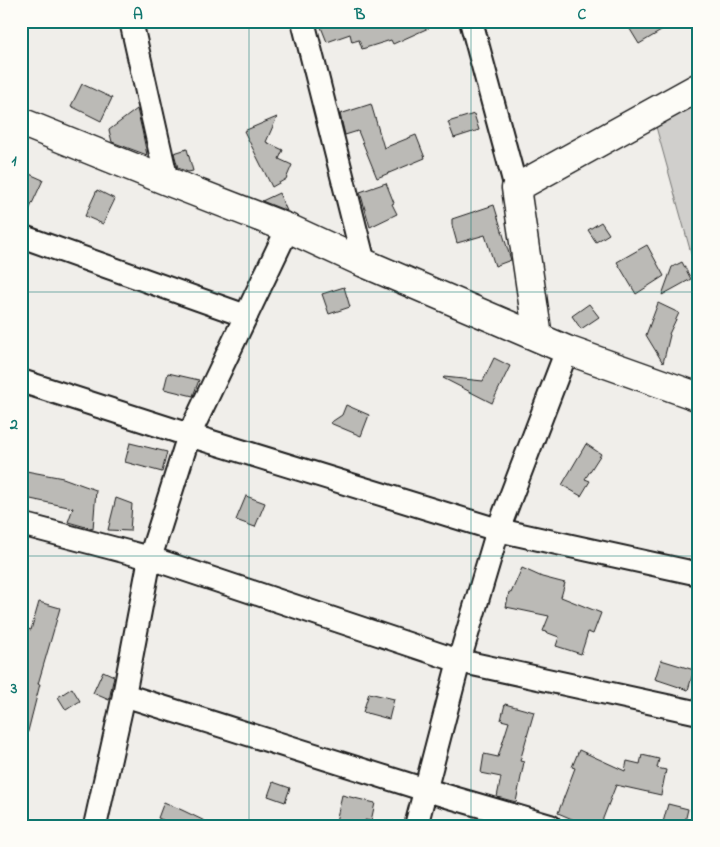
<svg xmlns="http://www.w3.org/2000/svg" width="720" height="847" viewBox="0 0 720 847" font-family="'Indie Flower',sans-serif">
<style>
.green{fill:#d0cfcc;stroke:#767674}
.building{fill:#bbbab6;stroke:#1c1c1c}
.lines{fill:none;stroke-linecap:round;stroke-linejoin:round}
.street-casing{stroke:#1c1c1c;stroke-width:26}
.secondary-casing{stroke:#1c1c1c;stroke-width:31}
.street{stroke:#fdfcf7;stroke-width:22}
.secondary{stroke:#fdfcf7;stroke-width:28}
.grid{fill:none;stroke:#0f766e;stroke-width:1;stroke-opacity:0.55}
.neatline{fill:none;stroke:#0f766e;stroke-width:2}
.grid-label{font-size:16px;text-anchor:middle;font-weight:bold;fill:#0f766e}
</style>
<rect width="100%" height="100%" fill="#f0eeea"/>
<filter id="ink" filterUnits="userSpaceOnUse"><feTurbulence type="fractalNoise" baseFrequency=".02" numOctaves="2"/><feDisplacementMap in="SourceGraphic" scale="10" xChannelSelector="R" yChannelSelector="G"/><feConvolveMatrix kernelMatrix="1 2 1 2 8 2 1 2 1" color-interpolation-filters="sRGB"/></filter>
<g filter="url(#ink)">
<path class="green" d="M699,100V282L655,123Z"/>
<g class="building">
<path d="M337,21H444L393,44L391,40L362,49L359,40L352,42L350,34L327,42L321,27Z"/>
<path d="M625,21H678L639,44Z"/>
<path d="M82,84L112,98L101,121L71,106Z"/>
<path d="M371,104L384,148L416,135L425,158L377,178L358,131L345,135L340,114Z"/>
<path d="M137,109L142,130L147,155L112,142L109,130Z"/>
<path d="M474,114L479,130L454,138L448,122Z"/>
<path d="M277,117L266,142L283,150L279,159L292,165L286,179L272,187L244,131Z"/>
<path d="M187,149L193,171L188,172L178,168L174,153Z"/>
<path d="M25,172L43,180L23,223H21V180Z"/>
<path d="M386,183L394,203L392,204L397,214L370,227L360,192Z"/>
<path d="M97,190L115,199L103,224L85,216Z"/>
<path d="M279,193L287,211L262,201Z"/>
<path d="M494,205L511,260L495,266L485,235L457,243L452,225V219Z"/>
<path d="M601,222L609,234L596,242L588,230Z"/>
<path d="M647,245L664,276L636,294L617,262Z"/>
<path d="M682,262L691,279L662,295L672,267Z"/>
<path d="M344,287L350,307L329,314L322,294Z"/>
<path d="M658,303L679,313L669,334L670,335L663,363L646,335Z"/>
<path d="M589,304L599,317L581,329L572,316Z"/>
<path d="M494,358L510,366L492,403L443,378L444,377L483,381Z"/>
<path d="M168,373L199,380L193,396L164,389Z"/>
<path d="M346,405L369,415L361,436L330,423L342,415Z"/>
<path d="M130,443L167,452L162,472L125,462Z"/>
<path d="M586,444L601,454L585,479L590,481L581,496L562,485Z"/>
<path d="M21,470L63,478L96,490L93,529L68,522L73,508L21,497Z"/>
<path d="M246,496L265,503L255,527L236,520Z"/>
<path d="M116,498L132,504L130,531L108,530Z"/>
<path d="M522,568L542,577L565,583L561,597L601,613L593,634L588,632L581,654L556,646L559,637L543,631L549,616L506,607L509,592L511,593Z"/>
<path d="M39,602L60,608L52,636L38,684H40L27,735H21V689L26,668L21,666V642L25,628L31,630Z"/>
<path d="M661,660L694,670L688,690L655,679Z"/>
<path d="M103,671L114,676L109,700L93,693Z"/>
<path d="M72,688L80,701L66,710L58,697Z"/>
<path d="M369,693L394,699L389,719L363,712Z"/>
<path d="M505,704L534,712L520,761L524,762L516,802L497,797L501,777L481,773L484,754L498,757L509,722L501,720Z"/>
<path d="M579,750L625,771L627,761L640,764L642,755L659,759L657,768L666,770L661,795L616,785L600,826H577L579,822L558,813L575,768L572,767Z"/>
<path d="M273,782L290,788L285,802L268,796Z"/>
<path d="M342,795L375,803L371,821L365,820L364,826H335Z"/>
<path d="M164,802L184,811L215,826H177L158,818Z"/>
<path d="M668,804L688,809L684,826H662Z"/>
</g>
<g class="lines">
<g class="street-casing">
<g id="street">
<path d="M131,21L167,181"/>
<path d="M303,21L364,263"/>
<path d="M471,21L516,188"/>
<path d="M21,236L246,316"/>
<path d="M21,381L189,435L498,530L699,574"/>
<path d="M21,524L150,558L459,661L699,713"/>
<path d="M124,695L426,790L550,826"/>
<path d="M95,826L124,695L150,558L189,435L288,228"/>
<path d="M416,826L459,661L498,530L567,350"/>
</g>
</g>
<g class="secondary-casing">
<g id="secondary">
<path d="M21,122L167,181L288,228L364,263L567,350L699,397"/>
<path d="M538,337L516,188L699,87"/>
</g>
</g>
<use href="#street" class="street"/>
<use href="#secondary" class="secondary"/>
</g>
</g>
<path class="grid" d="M249,21V826M471,21V826M21,292H699M21,556H699"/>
<rect width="720" height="847" fill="none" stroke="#fdfcf7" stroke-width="55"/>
<rect x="28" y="28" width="664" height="792" class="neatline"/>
<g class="grid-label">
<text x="138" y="19">A</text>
<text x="360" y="19">B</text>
<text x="582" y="19">C</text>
<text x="14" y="165">1</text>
<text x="14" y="429">2</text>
<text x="14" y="693">3</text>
</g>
</svg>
